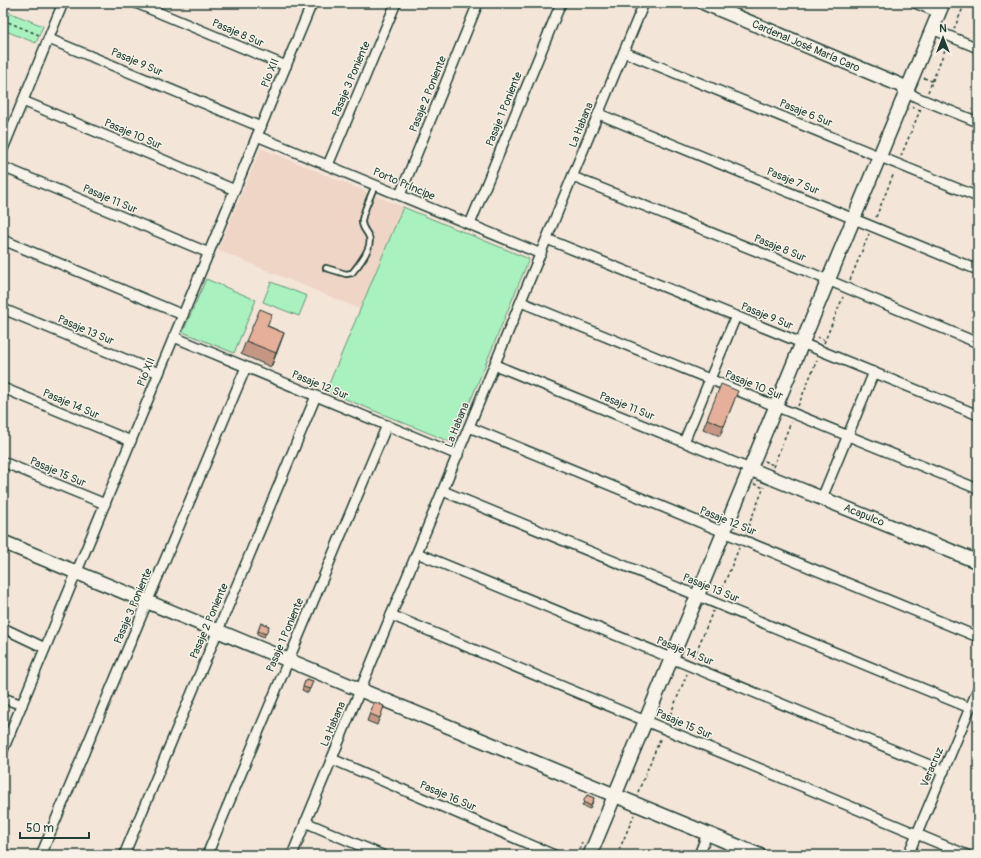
<svg xmlns="http://www.w3.org/2000/svg" width="981" height="858" viewBox="0 0 981 858" font-family="Pangolin,sans-serif">
<style>
.built{fill:#efd5c5}
.green{fill:#a9f1be;stroke:#649779}
.lines{fill:none;stroke-linecap:round;stroke-linejoin:round}
.lane-casing{stroke:#1f3d34;stroke-width:8}
.street-casing{stroke:#1f3d34;stroke-width:12}
.secondary-casing{stroke:#1f3d34;stroke-width:16}
.path{stroke:#1f3d34;stroke-width:1.5;stroke-dasharray:3 3;stroke-linecap:butt}
.lane{stroke:#f7f3e8;stroke-width:4.5}
.street{stroke:#f7f3e8;stroke-width:9}
.secondary{stroke:#f7f3e8;stroke-width:13}
.wall{fill:#c59684;stroke:#1f3d34}
.shaded-wall{fill:#a07a6c;stroke:#1f3d34}
.building{fill:#e5af9a;stroke:#1f3d34}
.labels{text-anchor:middle;dominant-baseline:central;stroke-width:3;stroke-linejoin:round;paint-order:stroke}
.street-label{font-size:11px;fill:#1f3d34;stroke:#f7f3e8}
</style>
<rect width="100%" height="100%" fill="#f3e5d8"/>
<filter id="ink" filterUnits="userSpaceOnUse"><feTurbulence type="fractalNoise" baseFrequency=".025" numOctaves="2"/><feDisplacementMap in="SourceGraphic" scale="8" xChannelSelector="R" yChannelSelector="G"/><feConvolveMatrix kernelMatrix="1 2 1 2 8 2 1 2 1" color-interpolation-filters="sRGB"/></filter>
<g filter="url(#ink)">
<path class="built" d="M261,148L403,207L360,309L218,250Z"/>
<g class="green">
<path d="M3,10L43,26L36,43L3,30Z"/>
<path d="M403,207L529,259L453,443L326,391Z"/>
<path d="M206,279L256,300L234,353L183,332Z"/>
<path d="M271,282L307,296L299,316L263,302Z"/>
</g>
<g class="lines">
<g class="lane-casing">
<path id="lane" d="M326,268L346,274L352,273C358,266 373,247 369,237C367,231 361,228 362,220C364,209 371,196 375,185"/>
</g>
<g class="street-casing">
<g id="street">
<path d="M136,3L286,66"/>
<path d="M915,3L939,13"/>
<path d="M932,29L978,48"/>
<path d="M49,39L261,127"/>
<path d="M624,52L978,197"/>
<path d="M907,91L916,97L978,122"/>
<path d="M23,101L235,190"/>
<path d="M599,114L978,270"/>
<path d="M257,136L541,254"/>
<path d="M3,149L63,3"/>
<path d="M328,165L396,3"/>
<path d="M3,167L209,253"/>
<path d="M573,177L811,273L978,343"/>
<path d="M400,195L478,3"/>
<path d="M470,224L561,3"/>
<path d="M547,239L978,415"/>
<path d="M3,240L183,315"/>
<path d="M521,302L978,489"/>
<path d="M3,309L159,373"/>
<path d="M174,337L458,455"/>
<path d="M495,365L750,469"/>
<path d="M3,388L131,441"/>
<path d="M469,427L978,637"/>
<path d="M684,442L736,316"/>
<path d="M3,462L105,504"/>
<path d="M443,491L970,708"/>
<path d="M822,498L874,372"/>
<path d="M417,553L944,771"/>
<path d="M391,615L967,855"/>
<path d="M3,628L45,648"/>
<path d="M3,698L22,705"/>
<path d="M3,750L312,3"/>
<path d="M332,759L554,855"/>
<path d="M305,822L382,855"/>
<path d="M41,855L246,367"/>
<path d="M124,855L316,396"/>
<path d="M207,855L387,425"/>
<path d="M292,855L644,3"/>
<path d="M699,855L707,834"/>
<path d="M908,855L978,689"/>
</g>
</g>
<g class="secondary-casing">
<g id="secondary">
<path d="M704,3L900,85L907,91"/>
<path d="M750,469L978,562"/>
<path d="M3,542L759,855"/>
<path d="M590,855L943,3"/>
</g>
</g>
<g class="path">
<path d="M3,20L39,35"/>
<path d="M954,29L965,3"/>
<path d="M924,78L932,81"/>
<path d="M928,92L947,45"/>
<path d="M912,107L920,110"/>
<path d="M901,156L921,108"/>
<path d="M876,217L894,173"/>
<path d="M850,280L869,234"/>
<path d="M817,337L824,340"/>
<path d="M824,343L843,297"/>
<path d="M798,406L817,360"/>
<path d="M764,461L773,465"/>
<path d="M773,467L791,422"/>
<path d="M754,484L764,488"/>
<path d="M746,532L764,487"/>
<path d="M720,594L739,548"/>
<path d="M694,657L713,611"/>
<path d="M668,720L687,674"/>
<path d="M638,792L661,737"/>
<path d="M577,855L582,842"/>
<path d="M617,855L634,815"/>
</g>
<use href="#lane" class="lane"/>
<use href="#street" class="street"/>
<use href="#secondary" class="secondary"/>
</g>
<g class="wall">
<path d="M268,326L284,333L271,367L241,354L246,341Z"/>
<path d="M734,401L720,436L703,429L707,419Z"/>
<path d="M261,623L269,626L264,637L257,634Z"/>
<path d="M306,679L313,681L308,693L302,690Z"/>
<path d="M374,702L384,706L377,725L367,721Z"/>
<path d="M587,795L594,798L590,809L582,806Z"/>
</g>
<path class="shaded-wall" d="M284,333L279,347L271,367L276,353Z"/>
<g class="building">
<path d="M260,309L272,314L267,326L284,333L276,353L246,341Z"/>
<path d="M721,384L738,391L724,426L707,419Z"/>
<path d="M261,623L269,626L266,634L258,631Z"/>
<path d="M306,679L313,681L310,689L303,687Z"/>
<path d="M374,702L384,706L380,718L370,714Z"/>
<path d="M587,795L594,798L591,806L583,802Z"/>
</g>
</g>
<g class="labels">
<g class="street-label">
<text transform="translate(238 33) rotate(23)">Pasaje 8 Sur</text>
<text transform="translate(806 46) rotate(23)">Cardenal José María Caro</text>
<text transform="translate(137 62) rotate(23)">Pasaje 9 Sur</text>
<text transform="translate(270 73) rotate(-68)">Pío XII</text>
<text transform="translate(351 79) rotate(-67)">Pasaje 3 Poniente</text>
<text transform="translate(428 94) rotate(-68)">Pasaje 2 Poniente</text>
<text transform="translate(504 109) rotate(-68)">Pasaje 1 Poniente</text>
<text transform="translate(806 113) rotate(22)">Pasaje 6 Sur</text>
<text transform="translate(581 125) rotate(-68)">La Habana</text>
<text transform="translate(133 134) rotate(23)">Pasaje 10 Sur</text>
<text transform="translate(793 181) rotate(22)">Pasaje 7 Sur</text>
<text transform="translate(404 184) rotate(23)">Porto Príncipe</text>
<text transform="translate(110 199) rotate(23)">Pasaje 11 Sur</text>
<text transform="translate(780 248) rotate(22)">Pasaje 8 Sur</text>
<text transform="translate(767 316) rotate(22)">Pasaje 9 Sur</text>
<text transform="translate(86 330) rotate(23)">Pasaje 13 Sur</text>
<text transform="translate(146 372) rotate(-68)">Pío XII</text>
<text transform="translate(320 385) rotate(22)">Pasaje 12 Sur</text>
<text transform="translate(754 385) rotate(22)">Pasaje 10 Sur</text>
<text transform="translate(71 404) rotate(23)">Pasaje 14 Sur</text>
<text transform="translate(627 406) rotate(22)">Pasaje 11 Sur</text>
<text transform="translate(457 425) rotate(-68)">La Habana</text>
<text transform="translate(58 472) rotate(23)">Pasaje 15 Sur</text>
<text transform="translate(864 515) rotate(22)">Acapulco</text>
<text transform="translate(728 521) rotate(22)">Pasaje 12 Sur</text>
<text transform="translate(711 588) rotate(22)">Pasaje 13 Sur</text>
<text transform="translate(133 606) rotate(-67)">Pasaje 3 Poniente</text>
<text transform="translate(209 621) rotate(-67)">Pasaje 2 Poniente</text>
<text transform="translate(285 635) rotate(-67)">Pasaje 1 Poniente</text>
<text transform="translate(685 651) rotate(22)">Pasaje 14 Sur</text>
<text transform="translate(333 724) rotate(-67)">La Habana</text>
<text transform="translate(684 724) rotate(23)">Pasaje 15 Sur</text>
<text transform="translate(932 767) rotate(-67)">Veracruz</text>
<text transform="translate(448 796) rotate(23)">Pasaje 16 Sur</text>
</g>
</g>
<rect width="981" height="858" fill="none" stroke="#f7f3e8" stroke-width="16"/>
<rect x="8" y="8" width="965" height="842" fill="none" stroke="#1f3d34" stroke-width="1.5" filter="url(#ink)"/>
<g transform="translate(943 38)" stroke="#f7f3e8" stroke-width="3" paint-order="stroke">
<path d="M0-3L7 15L0 10L-7 15Z" fill="#1f3d34"/>
<text y="-6" font-size="11" font-weight="bold" text-anchor="middle" fill="#1f3d34">N</text>
</g>
<path d="M20 832v6h69v-6" fill="none" stroke="#1f3d34" stroke-width="2"/>
<text x="26" y="832" font-size="12" fill="#1f3d34" stroke="#f7f3e8" stroke-width="3" paint-order="stroke">50 m</text>
</svg>
